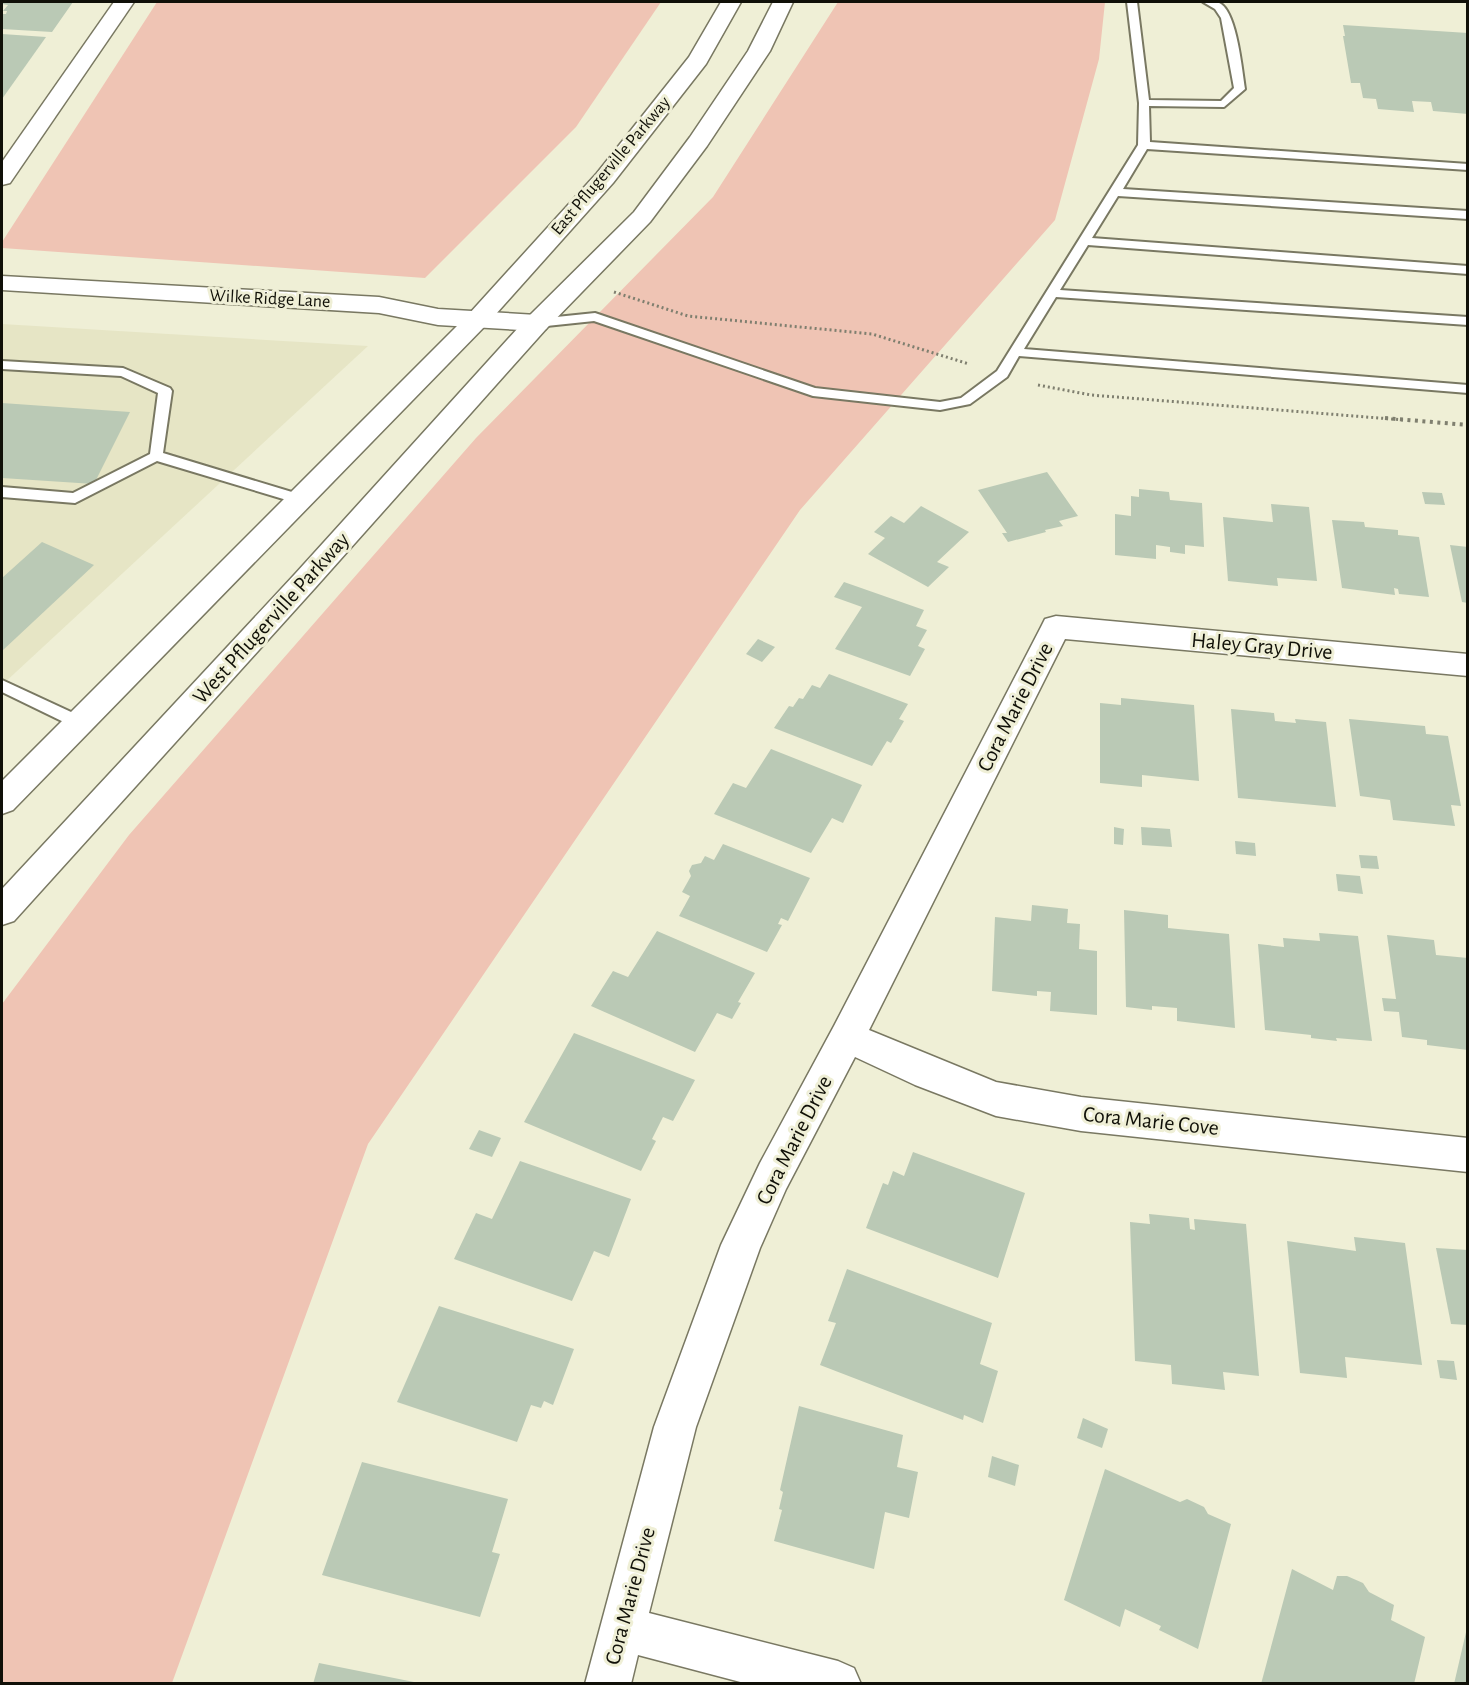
<svg xmlns="http://www.w3.org/2000/svg" width="1469" height="1685" viewBox="0 0 1469 1685" font-family="'Alegreya Sans',sans-serif">
<style>
.built{fill:#e6e5c5}
.green{fill:#efc4b4}
.building{fill:#bac9b5}
.lines{fill:none;stroke-linecap:round;stroke-linejoin:round}
.service-casing{stroke:#797862;stroke-width:4}
.minor-casing{stroke:#797862;stroke-width:3}
.secondary-casing{stroke:#797862;stroke-width:3}
.path-far1{stroke:#7f7f6f;stroke-width:3;stroke-dasharray:2 3;stroke-linecap:butt}
.path{stroke:#7f7f6f;stroke-width:4;stroke-dasharray:3 4.5;stroke-linecap:butt}
.service{fill:#fff;fill-rule:evenodd}
.minor{fill:#fff;fill-rule:evenodd}
.secondary{fill:#fff;fill-rule:evenodd}
.labels{text-anchor:middle;dominant-baseline:central;stroke-width:6;stroke-linejoin:round;paint-order:stroke}
.far-street-label{font-size:18px;fill:#101008;stroke:#efefd6}
.street-label{font-size:22px;fill:#101008;stroke:#efefd6}
</style>
<rect width="100%" height="100%" fill="#efefd6"/>
<path class="built" d="M2,324L368,346L2,685Z"/>
<g class="green">
<path d="M157,2H661L576,127L425,278L2,248V242Z"/>
<path d="M838,2H1105L1099,59L1055,220L800,510L368,1144L172,1683H2V1004L129,835L476,438L713,197Z"/>
</g>
<g class="building">
<path d="M2,2H73L52,32L2,29V14H6L7,11H3L8,5L2,4Z"/>
<path d="M1343,25L1468,33V114L1433,111L1431,102L1412,101L1414,112L1378,109L1376,99L1363,98L1360,83H1351L1343,36H1345Z"/>
<path d="M2,34L46,37L2,99Z"/>
<path d="M2,403L130,412L94,484L2,478Z"/>
<path d="M1047,472L1078,516L1059,521L1063,526L1045,530L1046,532L1008,542L1002,533H1007L978,490Z"/>
<path d="M1139,489L1169,492L1170,500L1202,503L1204,547L1185,545V554L1170,552V547L1156,545V559L1115,555V514L1131,516V496L1139,497Z"/>
<path d="M1422,492L1442,493L1445,505L1425,504Z"/>
<path d="M1271,504L1309,507L1317,581L1277,578L1278,586L1228,581L1223,517L1273,522Z"/>
<path d="M921,506L969,532L937,562L949,567L928,587L868,554L885,538L874,532L891,516L904,523Z"/>
<path d="M1332,520L1364,522L1365,527L1398,530V535L1419,537L1429,597L1399,594L1398,589L1394,588L1395,595L1342,588Z"/>
<path d="M42,542L94,565L2,651V578Z"/>
<path d="M1450,545L1468,547V603L1462,602Z"/>
<path d="M844,582L924,610L916,626L927,630L918,646L925,649L910,676L835,649L862,607L834,597Z"/>
<path d="M758,639L775,647L762,662L746,654Z"/>
<path d="M829,674L908,704L899,719L904,721L891,743L887,741L872,766L774,728L789,706L793,707L799,698L803,699L812,685L820,688Z"/>
<path d="M1121,698L1194,705L1199,781L1142,775V787L1100,783V703L1121,705Z"/>
<path d="M1231,709L1274,713L1275,721L1296,723L1295,719L1326,722L1336,807L1238,798Z"/>
<path d="M1349,719L1425,726L1426,734L1448,736L1461,806L1451,805L1455,826L1393,820L1390,800L1360,796Z"/>
<path d="M771,749L862,785L843,823L832,818L811,853L714,814L733,783L746,788Z"/>
<path d="M1114,827L1124,829L1123,845L1114,844Z"/>
<path d="M1141,827L1170,829L1172,847L1142,845Z"/>
<path d="M1235,841L1255,843L1256,856L1236,854Z"/>
<path d="M723,844L810,878L788,921L781,918L778,924L782,925L767,952L679,916L690,896L682,892L691,876L689,871L692,865L701,863L705,856L714,860Z"/>
<path d="M1359,855L1377,856L1379,869L1361,868Z"/>
<path d="M1336,874L1360,876L1363,894L1338,891Z"/>
<path d="M1032,905L1068,909L1067,923L1080,924L1079,949L1097,951V1015L1050,1011L1051,992L1037,991V996L992,991L995,917L1031,921Z"/>
<path d="M1124,910L1168,915V928L1229,934L1235,1028L1177,1021V1008L1152,1006V1010L1126,1007Z"/>
<path d="M657,931L755,973L738,1002L741,1003L732,1019L717,1013L695,1052L591,1006L613,971L628,977Z"/>
<path d="M1319,933L1358,936L1372,1041L1336,1038L1337,1041L1311,1038V1035L1265,1030L1258,944L1284,947L1283,938L1320,941Z"/>
<path d="M1387,935L1434,940L1436,955L1468,958V1050L1427,1045V1040L1402,1037L1399,1012L1384,1011L1382,998L1396,999Z"/>
<path d="M574,1033L695,1080L673,1121L663,1117L652,1139L656,1141L641,1171L524,1122Z"/>
<path d="M479,1130L501,1138L492,1157L469,1149Z"/>
<path d="M913,1152L1025,1193L998,1278L866,1228L883,1183L888,1185L893,1171L904,1176Z"/>
<path d="M520,1161L631,1199L609,1257L594,1251L572,1301L454,1259L476,1213L492,1219Z"/>
<path d="M1149,1214L1189,1218L1190,1229L1195,1230L1194,1219L1246,1224L1259,1376L1223,1372L1225,1390L1172,1384L1171,1365L1135,1361L1130,1222L1150,1224Z"/>
<path d="M1354,1237L1405,1243L1422,1365L1345,1357L1347,1378L1300,1373L1287,1241L1356,1251Z"/>
<path d="M1436,1248L1468,1250V1325L1451,1324Z"/>
<path d="M847,1269L992,1323L980,1364L998,1371L983,1423L964,1415L963,1420L820,1365L836,1323L828,1321Z"/>
<path d="M439,1306L574,1349L553,1405L544,1401L541,1408L531,1405L517,1442L397,1402Z"/>
<path d="M1437,1360L1454,1361L1457,1380L1440,1378Z"/>
<path d="M799,1406L903,1435L897,1467L918,1472L909,1518L885,1512L874,1569L774,1541L782,1510L779,1509L783,1492L780,1490Z"/>
<path d="M1083,1418L1108,1429L1102,1448L1077,1438Z"/>
<path d="M992,1456L1019,1465L1015,1486L988,1477Z"/>
<path d="M362,1462L508,1499L492,1552L500,1554L480,1617L322,1575Z"/>
<path d="M1105,1469L1180,1502L1187,1499L1204,1507L1208,1514L1231,1524L1198,1649L1159,1630L1161,1626L1125,1609L1120,1627L1064,1600Z"/>
<path d="M1292,1569L1333,1590L1337,1576H1347L1363,1583L1369,1592L1394,1605L1391,1620L1425,1637L1414,1684H1261Z"/>
<path d="M1467,1628L1468,1684H1454Z"/>
<path d="M319,1663L414,1682V1684H313Z"/>
</g>
<g class="lines">
<g class="service-casing">
<g id="service">
<path d="M1127,2H1137L1149,100L1221,101L1234,88L1221,18L1215,9L1203,2C1209,2 1216,1 1221,4C1237,15 1242,70 1245,89L1224,107L1149,106L1150,142L1468,164V170L1147,149L1123,189L1468,211V219L1118,196L1092,238L1468,266V274L1088,245L1060,290L1468,317V325L1056,297L1024,349L1468,385V393L1019,356L1007,377L970,404L940,410L813,396L594,321L537,327L531,323L537,319L595,313L815,388L940,402L961,398L997,371L1138,145L1139,103Z"/>
<path d="M2,361L123,368L170,388L172,391L163,453L305,496L307,499L300,504L157,461L75,503L2,497V487L73,493L150,454L158,393L121,376L2,369Z"/>
<path d="M2,680L84,718L86,722L84,726H72L2,692Z"/>
</g>
</g>
<g class="minor-casing">
<g id="minor">
<path d="M114,2H134L10,183L2,185V162Z"/>
<path d="M2,276L379,297L438,309L537,315L546,317L550,323L546,329L537,331L438,325L379,313L2,290Z"/>
<path d="M1056,616L1468,654V676L1065,639L869,1030L996,1082L1081,1097L1468,1138V1172L1081,1131L996,1116L915,1085L855,1057L786,1189L760,1248L696,1427L649,1613L838,1661L854,1668L861,1684H748L638,1655L631,1684H585L654,1427L721,1245L760,1163L834,1026L1041,627L1045,619Z"/>
</g>
</g>
<g class="secondary-casing">
<g id="secondary">
<path d="M721,2H741L706,64L613,183L487,324L13,810L2,814V781L469,314L597,173L689,57Z"/>
<path d="M773,2H793L770,51L707,146L650,222L546,329L315,588L14,921L2,925V889L295,574L528,317L634,212L690,137L748,51Z"/>
</g>
</g>
<g class="path-far1">
<path d="M614,292L688,316L872,334L969,364"/>
<path d="M1038,385L1091,395L1404,420"/>
</g>
<path class="path" d="M1385,418L1468,425"/>
<use href="#service" class="service"/>
<use href="#minor" class="minor"/>
<use href="#secondary" class="secondary"/>
</g>
<g class="labels">
<g class="far-street-label">
<text transform="translate(611 166) rotate(-50)">East Pflugerville Parkway</text>
<text transform="translate(270 299) rotate(3)">Wilke Ridge Lane</text>
</g>
<g class="street-label">
<text transform="translate(271 618) rotate(-48)">West Pflugerville Parkway</text>
<text transform="translate(1262 646) rotate(5)">Haley Gray Drive</text>
<text transform="translate(1015 707) rotate(-63)">Cora Marie Drive</text>
<text transform="translate(1151 1121) rotate(6)">Cora Marie Cove</text>
<text transform="translate(794 1140) rotate(-63)">Cora Marie Drive</text>
<text transform="translate(630 1596) rotate(-75)">Cora Marie Drive</text>
</g>
</g>
<rect width="1469" height="1685" fill="none" stroke="#101008" stroke-width="6"/>
</svg>
